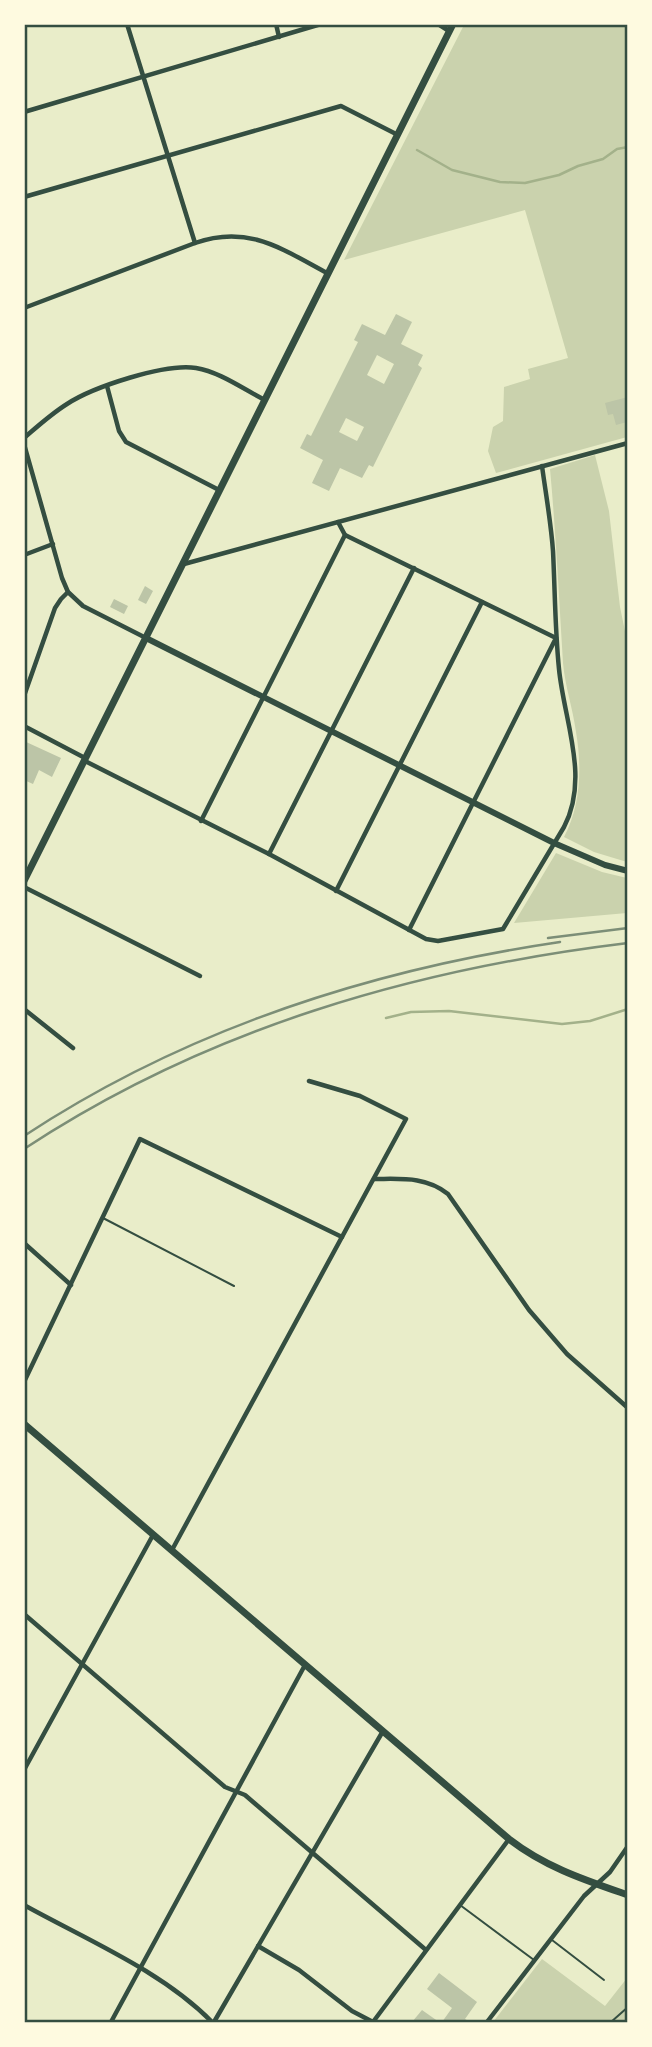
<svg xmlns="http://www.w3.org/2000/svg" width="652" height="2047" viewBox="0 0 652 2047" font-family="Roboto,sans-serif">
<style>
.green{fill:#cad2ad}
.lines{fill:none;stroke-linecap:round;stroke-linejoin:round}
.stream{stroke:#a3b18a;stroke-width:2.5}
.building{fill:#bcc5a7;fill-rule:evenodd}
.path{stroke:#344e41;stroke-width:2}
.service{stroke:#344e41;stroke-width:2}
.minor{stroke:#344e41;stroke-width:4.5}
.secondary{stroke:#344e41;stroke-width:6}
.primary{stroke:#344e41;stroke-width:7}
.rail{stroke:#7c8e77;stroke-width:2.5}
.neatline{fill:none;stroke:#344e41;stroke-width:2.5}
</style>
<rect width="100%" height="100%" fill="#e9edc9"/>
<g class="green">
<path d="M464,25H627V437L496,473L488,451L493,427L503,421L504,387L530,379L528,369L568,358L525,210L344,260Z"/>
<path d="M595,455L609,511L620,607L627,641V862L594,852L564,837C581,805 582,767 576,732C573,709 565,686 563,663C559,598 556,534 550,469Z"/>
<path d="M556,853L602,872L627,878V913L514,923Z"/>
<path d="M542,1959L605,2006L627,1978V2022H493Z"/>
</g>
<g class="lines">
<g class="stream">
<path d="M417,150L452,170L500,182L525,183L559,175L578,166L603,159L617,149L628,147"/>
<path d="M386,1018L411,1012L449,1011L562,1024L590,1021L628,1009"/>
</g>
</g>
<g class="building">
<path d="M396,314L412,322L401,344L423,355L418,365L422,368L373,467L369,465L362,478L340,468L329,491L312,483L323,460L300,448L307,434L311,436L358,342L354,340L362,324L385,335ZM377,355L394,364L384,384L367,375ZM346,418L364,427L357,441L339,432Z"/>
<path d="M628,397L627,422L616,425L613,414L608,415L605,403Z"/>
<path d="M145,586L153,591L146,604L138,600Z"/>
<path d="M114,599L128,606L124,614L110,607Z"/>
<path d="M24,741L61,758L52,777L39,770L33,784L24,780Z"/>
<path d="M439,1973L477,2002L465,2019L470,2022H442L452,2008L427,1989Z"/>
<path d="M422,2010L439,2022H412Z"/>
</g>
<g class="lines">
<path class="path" d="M611,2022L628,2007"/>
<g class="service">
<path d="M103,1218L234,1286"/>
<path d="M460,1905L534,1960"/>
<path d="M552,1940L604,1980"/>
</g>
<g class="minor">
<path d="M127,24L195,243"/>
<path d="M276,24L279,37"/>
<path d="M438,24L449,31"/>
<path d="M24,112L321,24"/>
<path d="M24,197L341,106L398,135"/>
<path d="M24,308L195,243C248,224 282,249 327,273"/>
<path d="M107,386L119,431L126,442L219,490"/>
<path d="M24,438C38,426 51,414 67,404C93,387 165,363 196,368C220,372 243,389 265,400"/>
<path d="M24,444L62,578L68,592L83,606L146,638"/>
<path d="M338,522L345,535L556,638L409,930"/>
<path d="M24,555L53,544"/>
<path d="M184,564L628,443"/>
<path d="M24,696L55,608L61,599L68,592"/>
<path d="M24,726L85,758"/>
<path d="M85,761L269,854L426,939L438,941L503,929L564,827C590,777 564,721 559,669C555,630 555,591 553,551C551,523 546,495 542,466"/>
<path d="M201,821L345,535"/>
<path d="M269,854L414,568"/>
<path d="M24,887L200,976"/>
<path d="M336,891L482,602"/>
<path d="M24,1009L73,1048"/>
<path d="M374,1179C400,1179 426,1176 448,1194L529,1310L567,1354L628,1408"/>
<path d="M24,1243L71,1285"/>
<path d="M24,1382L140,1139L342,1237"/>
<path d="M172,1550L406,1119L360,1096L309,1081"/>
<path d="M24,1614L225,1787L245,1795L426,1950"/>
<path d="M24,1770L153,1535"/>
<path d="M24,1905C87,1940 162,1971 212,2022"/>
<path d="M258,1946L299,1970L352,2011L373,2022"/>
<path d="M111,2022L305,1665"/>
<path d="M214,2022L383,1731"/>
<path d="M373,2022L509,1839"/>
<path d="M487,2022L584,1896L610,1872L628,1846"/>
</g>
<path class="secondary" d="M146,638L554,843L605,865L628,871"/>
<g class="primary">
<path d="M24,881L453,24"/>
<path d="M24,1424L509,1839C545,1867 585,1880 628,1895"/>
</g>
<g class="rail">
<path d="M548,938L628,928"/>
<path d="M24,1136C185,1030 370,970 560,942"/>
<path d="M24,1149C206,1029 413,969 628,943"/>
</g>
</g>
<rect width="652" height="2047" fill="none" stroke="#fefae0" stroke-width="52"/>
<rect x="26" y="26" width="600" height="1995" class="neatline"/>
</svg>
